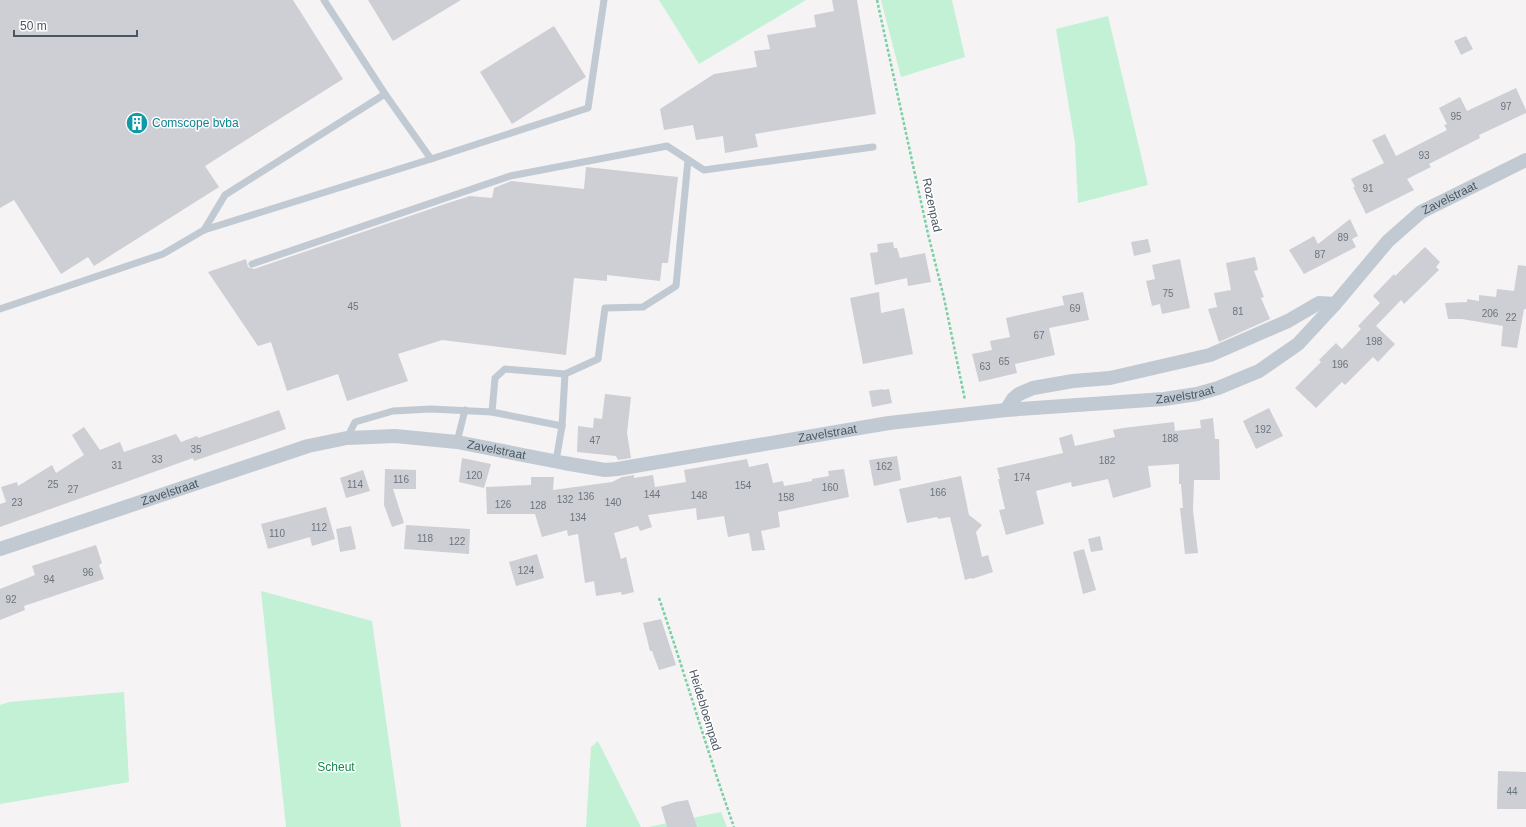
<svg xmlns="http://www.w3.org/2000/svg" width="1526" height="827" viewBox="0 0 1526 827" font-family="Arial,sans-serif">
<style>
.green{fill:#c3f1d5}
.building{fill:#cdcfd5}
.lines{fill:none;stroke-linecap:round;stroke-linejoin:round}
.path{stroke:#7ad0a6;stroke-width:2.5;stroke-dasharray:3 2;stroke-linecap:butt}
.service{stroke:#c1cad2;stroke-width:7}
.minor{stroke:#c1cad2;stroke-width:14}
.labels{text-anchor:middle;dominant-baseline:central;stroke-width:3;stroke-linejoin:round;paint-order:stroke}
.number-label{font-size:10px;fill:#6b747e}
.culture-label{font-size:12px;fill:#0d838f;stroke:#fff;text-anchor:start}
.street-label{font-size:12px;fill:#4a5661;stroke:#fff}
.park-label{font-size:12px;fill:#17864f;stroke:#fff}
</style>
<rect width="100%" height="100%" fill="#f5f3f3"/>
<g class="green">
<path d="M659,0H806L699,64Z"/>
<path d="M881,0H952L965,57L901,77Z"/>
<path d="M1108,16L1148,185L1078,203L1075,143L1056,29Z"/>
<path d="M261,591L372,621L401,827H286Z"/>
<path d="M124,692L129,782L0,804V705L9,702Z"/>
<path d="M598,741L641,827H586L591,747Z"/>
<path d="M721,812L727,827H648Z"/>
</g>
<g class="building">
<path d="M0,0H293L343,79L205,166L219,187L94,266L88,257L61,274L14,200L0,208Z"/>
<path d="M368,0H461L393,41Z"/>
<path d="M832,0H857L876,114L755,134L758,147L725,153L723,136L696,140L693,125L664,130L660,109L714,74L757,67L754,51L770,49L767,35L816,27L814,15L834,11Z"/>
<path d="M554,26L586,77L512,124L480,72Z"/>
<path d="M1466,36L1473,49L1461,55L1454,41Z"/>
<path d="M1516,88L1526,110V113L1479,135L1480,138L1429,164L1431,167L1407,179L1414,190L1366,214L1353,187H1355L1351,179L1384,163L1372,140L1385,134L1396,156L1447,130L1444,125L1447,124L1439,108L1460,97L1467,111Z"/>
<path d="M586,167L678,177L668,263H662L660,281L607,275V281L574,278L566,355L442,340L398,354L408,381L347,401L338,374L287,391L271,342L258,346L208,272L246,259L248,267L254,269L448,203L470,196L492,198L494,188L511,181L584,189Z"/>
<path d="M1350,219L1358,236L1352,239L1356,247L1304,274L1289,250L1314,236L1318,244Z"/>
<path d="M1148,239L1151,252L1134,256L1131,242Z"/>
<path d="M893,242L894,248H897L900,258L925,253L931,282L908,286L907,278L875,285L870,253L878,252L877,244Z"/>
<path d="M1425,247L1440,262L1436,267L1439,270L1404,304L1401,300L1376,326L1395,344L1378,362L1373,357L1345,385L1342,382L1316,408L1295,388L1321,362L1319,360L1336,343L1342,349L1361,329L1358,326L1380,303L1373,296L1394,274L1395,276Z"/>
<path d="M1255,257L1258,270L1254,271L1264,297L1261,298L1270,319L1219,342L1208,309L1217,307L1214,293L1231,290L1226,263Z"/>
<path d="M1180,259L1190,308L1162,314L1160,304L1152,306L1146,281L1155,279L1152,265Z"/>
<path d="M1518,265L1526,266V309H1524L1517,348L1501,346L1503,326L1462,319H1448L1445,303L1467,302V299L1479,301V295L1496,297L1497,289L1514,291Z"/>
<path d="M879,292L881,313L904,308L913,354L863,364L850,298Z"/>
<path d="M1083,292L1089,320L1049,328L1055,355L1015,364L1017,373L979,382L972,354L992,350L990,341L1010,337L1006,318L1064,305L1062,296Z"/>
<path d="M883,389V390L889,389L892,403L872,407L869,391Z"/>
<path d="M605,394L631,397L627,433L631,458L618,460L616,456L577,452L578,426L593,428L594,418L602,419Z"/>
<path d="M1269,408L1283,436L1256,449L1243,421Z"/>
<path d="M279,410L286,429L194,461L193,458L0,527V504L6,502L1,487L17,482L18,486L52,465L56,473L84,455L72,435L84,427L100,450L120,442L124,452L176,434L181,442L197,436L198,438Z"/>
<path d="M1213,418L1215,439H1219L1220,480H1194L1193,510L1198,553L1185,554L1180,508H1183L1181,484H1179V464L1148,466L1151,487L1113,498L1108,479L1072,487L1071,482L1036,491L1044,524L1006,535L999,510L1005,509L998,479H1000L997,468L1063,453L1059,438L1072,434L1075,446L1115,437L1113,430L1123,428L1174,422L1175,431L1201,428L1200,420Z"/>
<path d="M897,456L901,480L874,486L869,460Z"/>
<path d="M462,458L491,464L484,488L459,482Z"/>
<path d="M747,459L749,467L768,463L773,483L783,481L784,486L812,481V479L829,476L828,471L844,469L849,497L778,512L780,527L761,531L765,550L752,551L749,533L728,537L724,516L697,520L696,508L648,515L652,527L640,531L638,526L614,533L621,559L626,557L634,592L622,595L621,592L596,596L594,581L585,583L578,534L568,536L567,530L542,537L535,514H487L486,487L531,485V477H554L553,490L612,482L622,477L634,475V478L653,475L655,487L686,482L684,470Z"/>
<path d="M385,469L416,470V489H393L404,523L392,527L384,505Z"/>
<path d="M363,470L370,491L346,498L340,478Z"/>
<path d="M961,476L969,515L982,525L976,532L982,557L988,555L993,572L972,579L971,578L965,580L950,517L938,519L937,517L907,523L899,489Z"/>
<path d="M326,507L335,539L312,546L310,537L268,549L261,524Z"/>
<path d="M406,525L470,529L469,554L404,549Z"/>
<path d="M351,526L356,549L340,552L336,529Z"/>
<path d="M1100,536L1103,550L1091,552L1088,539Z"/>
<path d="M96,545L102,563L99,565L104,579L24,606L25,610L0,620V589L35,575L32,566Z"/>
<path d="M1084,549L1096,590L1083,594L1073,552Z"/>
<path d="M537,554L544,578L516,586L509,562Z"/>
<path d="M661,619L676,665L659,670L652,651H650L643,623Z"/>
<path d="M1498,771L1526,772V809H1497Z"/>
<path d="M688,800L697,827H667L661,807L675,802Z"/>
</g>
<g class="lines">
<g class="path">
<path d="M877,0L928,234L944,298L965,400"/>
<path d="M659,598C685,674 707,751 734,827"/>
</g>
<g class="service">
<path d="M324,0L385,94L431,159"/>
<path d="M204,230L225,195L385,94"/>
<path d="M252,264L510,176L667,146L704,170L873,147"/>
<path d="M0,309L163,254L204,230L431,159L588,108L604,0"/>
<path d="M562,426L492,412L495,378L505,369L565,374"/>
<path d="M347,438L355,422L393,411L431,409L492,412"/>
<path d="M457,442L465,410"/>
<path d="M556,461L562,426L565,374L598,359L605,308L643,307L676,286L688,160"/>
</g>
<g class="minor">
<path d="M1006,410L1013,399L1019,394L1033,388L1073,381L1110,378L1210,355L1288,321L1319,303L1335,304"/>
<path id="s1" d="M0,549L308,446L347,438L395,436L457,442L564,463L605,470L617,469L889,423L1006,410L1164,399L1197,394L1218,388L1259,371L1298,344L1335,304L1388,241L1421,212L1526,160"/>
</g>
</g>
<defs>
<g id="building-disc" transform="scale(1.15)"><circle r="9.5" fill="#0f9aa8" stroke="#fff"/><path d="M-4-6H4V6H1V3H-1V6H-4ZM-2.5-4.3h1.7v1.8h-1.7ZM.8-4.3h1.7v1.8H.8ZM-2.5-1h1.7V.8h-1.7ZM.8-1h1.7V.8H.8Z" fill="#fff"/></g>
</defs>
<g fill-rule="evenodd">
<use href="#building-disc" x="137" y="123"/>
</g>
<g class="labels">
<g class="number-label">
<text x="1506" y="106">97</text>
<text x="1456" y="116">95</text>
<text x="1424" y="155">93</text>
<text x="1368" y="188">91</text>
<text x="1343" y="237">89</text>
<text x="1320" y="254">87</text>
<text x="1168" y="293">75</text>
<text x="353" y="306">45</text>
<text x="1075" y="308">69</text>
<text x="1238" y="311">81</text>
<text x="1490" y="313">206</text>
<text x="1511" y="317">22</text>
<text x="1039" y="335">67</text>
<text x="1374" y="341">198</text>
<text x="1004" y="361">65</text>
<text x="1340" y="364">196</text>
<text x="985" y="366">63</text>
<text x="1263" y="429">192</text>
<text x="1170" y="438">188</text>
<text x="595" y="440">47</text>
<text x="196" y="449">35</text>
<text x="157" y="459">33</text>
<text x="1107" y="460">182</text>
<text x="117" y="465">31</text>
<text x="884" y="466">162</text>
<text x="474" y="475">120</text>
<text x="1022" y="477">174</text>
<text x="401" y="479">116</text>
<text x="53" y="484">25</text>
<text x="355" y="484">114</text>
<text x="743" y="485">154</text>
<text x="830" y="487">160</text>
<text x="73" y="489">27</text>
<text x="938" y="492">166</text>
<text x="652" y="494">144</text>
<text x="699" y="495">148</text>
<text x="586" y="496">136</text>
<text x="786" y="497">158</text>
<text x="565" y="499">132</text>
<text x="17" y="502">23</text>
<text x="613" y="502">140</text>
<text x="503" y="504">126</text>
<text x="538" y="505">128</text>
<text x="578" y="517">134</text>
<text x="319" y="527">112</text>
<text x="277" y="533">110</text>
<text x="425" y="538">118</text>
<text x="457" y="541">122</text>
<text x="526" y="570">124</text>
<text x="88" y="572">96</text>
<text x="49" y="579">94</text>
<text x="11" y="599">92</text>
<text x="1512" y="791">44</text>
</g>
<g class="culture-label">
<text x="152" y="123">Comscope bvba</text>
</g>
<g class="street-label">
<text stroke="none"><textPath href="#s1" startOffset="1549">Zavelstraat</textPath></text>
<text transform="translate(932 205) rotate(78)">Rozenpad</text>
<text stroke="none"><textPath href="#s1" startOffset="1211">Zavelstraat</textPath></text>
<text stroke="none"><textPath href="#s1" startOffset="851">Zavelstraat</textPath></text>
<text stroke="none"><textPath href="#s1" startOffset="515">Zavelstraat</textPath></text>
<text stroke="none"><textPath href="#s1" startOffset="179">Zavelstraat</textPath></text>
<text transform="translate(705 710) rotate(73)">Heidebloempad</text>
</g>
<g class="park-label">
<text x="336" y="767">Scheut</text>
</g>
</g>
<path d="M14 30v6h123v-6" fill="none" stroke="#4a5661" stroke-width="2"/>
<text x="20" y="30" font-size="12" fill="#4a5661" stroke="#ffffff" stroke-width="3" paint-order="stroke">50 m</text>
</svg>
